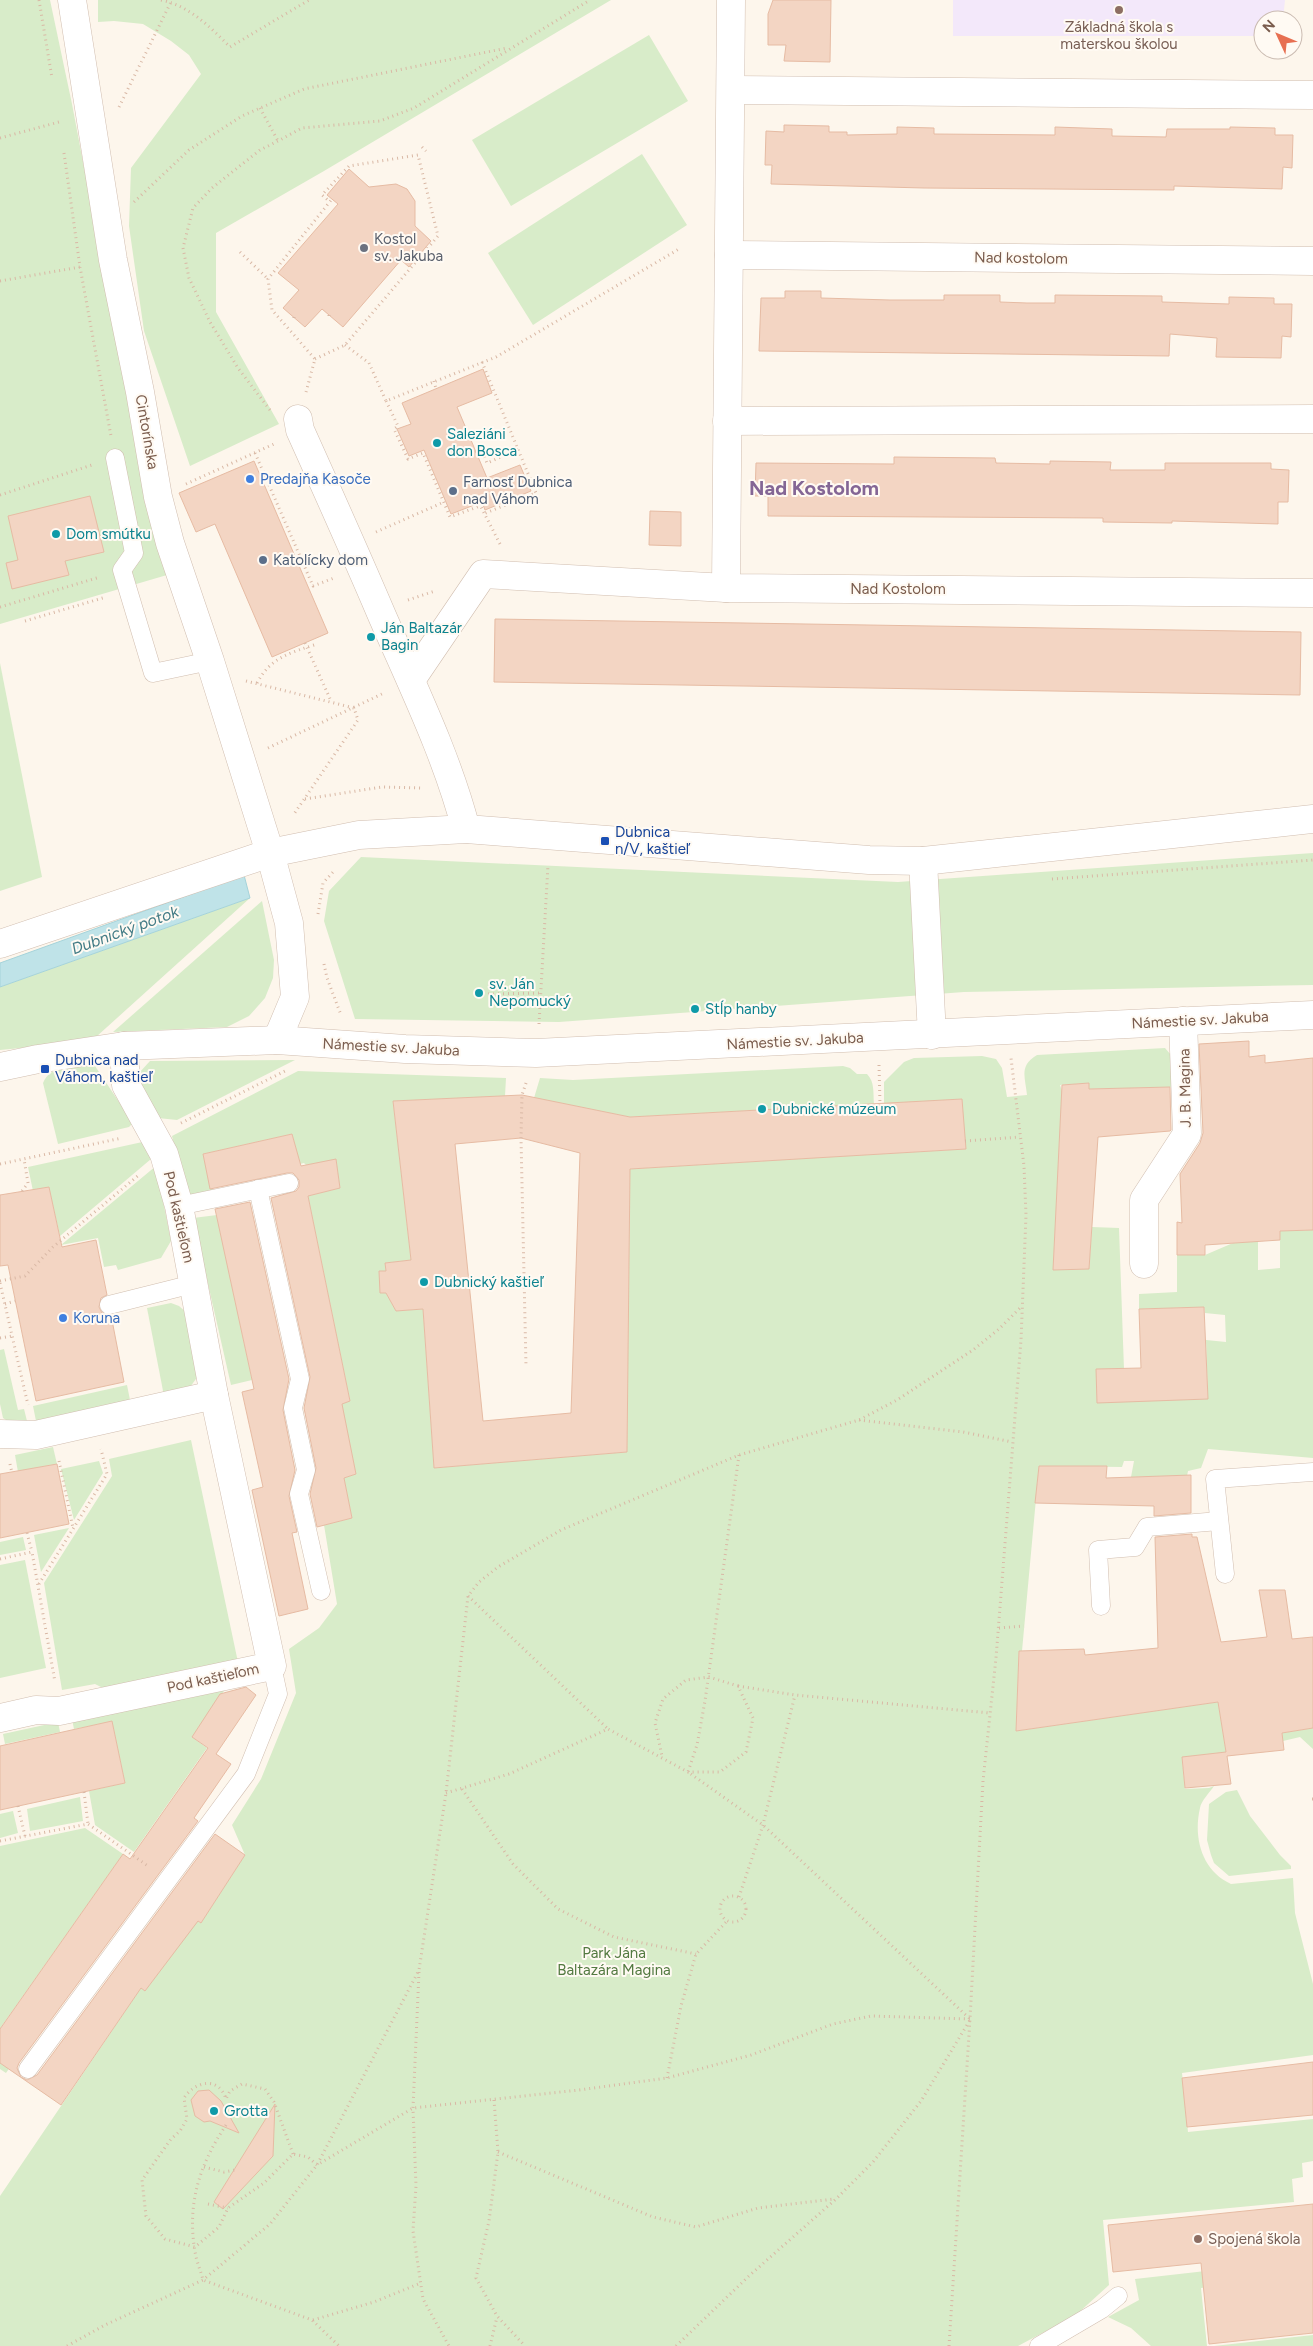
<svg xmlns="http://www.w3.org/2000/svg" width="1313" height="2346" viewBox="0 0 1313 2346" font-family="Figtree,sans-serif">
<style>
.education{fill:#f3e8fa}
.green{fill:#d8ecc9}
.water{fill:#bfe3e8;stroke:#a5d3da}
.building{fill:#f3d5c3;stroke:#e6bba3;fill-rule:evenodd}
.lines{fill:none;stroke-linecap:round;stroke-linejoin:round}
.service-casing{stroke:#d1beb0;stroke-width:19}
.minor-casing{stroke:#d1beb0;stroke-width:29}
.path{stroke:#d9b8a5;stroke-width:3;stroke-dasharray:1 4;stroke-linecap:butt}
.service{stroke:#fff;stroke-width:18}
.minor{stroke:#fff;stroke-width:28}
.education-dot{fill:#8d6e63;stroke:#fffaf3;stroke-width:2}
.worship-dot{fill:#6b7280;stroke:#fffaf3;stroke-width:2}
.culture-dot{fill:#0f9aa8;stroke:#fffaf3;stroke-width:2}
.shop-dot{fill:#3f7fe0;stroke:#fffaf3;stroke-width:2}
.service-dot{fill:#5c6f8a;stroke:#fffaf3;stroke-width:2}
.transit-dot{fill:#1a4fb4;stroke:#fffaf3;stroke-width:2}
.labels{text-anchor:middle;dominant-baseline:central;stroke-width:4;stroke-linejoin:round;paint-order:stroke}
.education-label{font-size:15px;fill:#785e54;stroke:#fffaf3}
.worship-label{font-size:15px;fill:#5b616d;stroke:#fffaf3;text-anchor:start}
.street-label{font-size:15px;fill:#7a5c4d;stroke:#fffaf3}
.culture-label{font-size:15px;fill:#0d838f;stroke:#fffaf3;text-anchor:start}
.shop-label{font-size:15px;fill:#366cbe;stroke:#fffaf3;text-anchor:start}
.service-label{font-size:15px;fill:#4e5e75;stroke:#fffaf3;text-anchor:start}
.transit-label{font-size:15px;fill:#164399;stroke:#fffaf3;text-anchor:start}
.park-label{font-size:15px;fill:#537a41;stroke:#fffaf3}
.water-label{font-size:16px;font-style:italic;fill:#437c86;stroke:#fffaf3}
.district-label{font-size:20px;font-weight:bold;fill:#846695;stroke:#fffaf3}
</style>
<rect width="100%" height="100%" fill="#fdf6ec"/>
<path class="education" d="M953,0H1285L1283,20H1263V36H953Z"/>
<g class="green">
<path d="M0,0H50L72,104L102,262L167,575L0,624Z"/>
<path d="M98,0H611L324,171L216,233V312L279,424L190,466L144,331L129,226L131,168L201,74L189,55L171,41L143,24L114,21L98,22Z"/>
<path d="M649,35L688,101L511,206L472,140Z"/>
<path d="M642,154L687,225L533,325L488,253Z"/>
<path d="M0,663L42,877L0,891Z"/>
<path d="M1313,853V985L964,992L559,1022L355,1019L324,921L329,891L361,857L898,882Z"/>
<path d="M250,898L86,1046L52,1045L0,1050V987Z"/>
<path d="M262,901L274,960L273,978L265,998L249,1016L227,1027L113,1032Z"/>
<path d="M1165,1048L1171,1055L1172,1087L1089,1089V1083L1060,1085L1062,1091L1053,1270L1089,1269L1092,1227L1119,1228L1124,1369L1097,1402L1208,1399L1206,1340L1226,1342L1225,1315L1205,1313L1204,1307L1139,1309V1294L1177,1292V1255H1205L1233,1243L1258,1241V1270L1280,1268V1231L1313,1230V1458L1208,1449L1201,1468L1188,1471L1187,1476L1131,1477L1134,1461H1124L1122,1467L1039,1466L1022,1651L1019,1652L1016,1731L1218,1702L1226,1752L1182,1758L1185,1789L1209,1788L1214,1786C1210,1792 1201,1801 1200,1808C1193,1838 1202,1871 1231,1884L1293,1878L1295,1913L1313,1984V2055L1182,2073L1188,2132L1313,2119V2161L1302,2163L1303,2177L1292,2179L1294,2202L1103,2220L1109,2285L1076,2315L1018,2346H0V2196L141,1988L145,1991L197,1921L201,1923L245,1855L232,1825L261,1779L296,1693L289,1649L319,1628L337,1604L324,1525L352,1518L344,1478L356,1474L341,1404L350,1401L308,1196L340,1188L336,1160L306,1165L304,1163L300,1164L292,1134L203,1154L213,1191L186,1195L172,1136L298,1071L506,1078L505,1096L393,1101L411,1260L385,1263L386,1271H379L380,1293H386L396,1311L423,1309L434,1468L627,1452L630,1169L965,1149L962,1099L884,1104V1082L904,1062L914,1058L982,1056L996,1059L1002,1068L1007,1097L1027,1095C1025,1076 1019,1066 1037,1055Z"/>
<path d="M295,1060L177,1120L158,1118L138,1085L139,1073L150,1061Z"/>
<path d="M93,1063L133,1123L129,1127L58,1144L43,1083C51,1064 75,1066 93,1063Z"/>
<path d="M843,1066L850,1068L857,1074H867C875,1082 873,1093 874,1104L630,1117L534,1098L540,1078L573,1080Z"/>
<path d="M147,1141L151,1159L60,1236L49,1188L33,1191L28,1167Z"/>
<path d="M156,1166L171,1241L161,1258L118,1270L116,1265L104,1267L98,1238L61,1245Z"/>
<path d="M217,1215L252,1380L231,1385L193,1218Z"/>
<path d="M171,1303L179,1306L188,1314L198,1376L188,1390L164,1396L147,1308Z"/>
<path d="M4,1349L18,1410L24,1409L28,1425H14L3,1418L0,1404V1350Z"/>
<path d="M127,1385L131,1405L37,1426L33,1406Z"/>
<path d="M191,1440L239,1667L119,1696L95,1684L62,1690L44,1583L112,1476L109,1459Z"/>
<path d="M53,1447L57,1464L18,1472L15,1455Z"/>
<path d="M99,1461L103,1473L74,1520L61,1469Z"/>
<path d="M69,1528L41,1572L34,1535Z"/>
<path d="M23,1537L26,1550L0,1555V1542Z"/>
<path d="M25,1560L46,1668L0,1678V1565Z"/>
<path d="M233,1678L192,1737L207,1748L134,1852L95,1825L89,1791L125,1783L112,1722L74,1729L71,1714Z"/>
<path d="M58,1722L60,1732L5,1744L3,1734Z"/>
<path d="M1313,1728V1749L1300,1737L1283,1741L1282,1733Z"/>
<path d="M1237,1790L1250,1816L1280,1855L1291,1866V1869L1229,1876L1214,1863L1211,1855L1207,1840L1209,1804L1226,1792Z"/>
<path d="M80,1797L83,1821L30,1831L27,1809Z"/>
<path d="M13,1811L18,1833L0,1838V1814Z"/>
<path d="M85,1828L123,1854L1,2027L25,2045L6,2073L0,2069V1846Z"/>
<path d="M1313,2259V2275L1201,2288L1207,2346H1151L1131,2328L1108,2317L1139,2300L1135,2279Z"/>
<path d="M1313,2335V2346H1214Z"/>
</g>
<path class="water" d="M244,875L250,898L0,987V963Z"/>
<g class="building">
<path d="M773,0H831L830,62L784,61L786,45H768V14Z"/>
<path d="M784,125L829,126V132H847V135L897,134V127L934,128V134L1055,135V127L1112,129V136L1166,137L1167,129H1230V127L1275,128V135H1293L1292,168L1283,167L1282,189L1174,186V190L924,188L771,184L772,165H765L766,131L784,132Z"/>
<path d="M349,169L369,187L396,184L407,189L415,201V226L431,241L409,267L401,260L343,327L322,309L305,327L283,308L299,290L278,273L338,204L327,195Z"/>
<path d="M785,291H821V298L890,300H944V295H1000V302L1027,303H1055V295L1162,296V302L1229,304V297L1274,298V304H1292L1291,337L1282,336L1281,358L1216,357L1217,338L1170,334L1169,356L759,351L761,298H785Z"/>
<path d="M483,369L492,393L457,407L487,478L520,465L531,491L485,510L482,502L451,514L424,450L409,456L397,429L411,424L402,403Z"/>
<path d="M894,457L995,458L996,463L1050,464V461L1111,462L1110,470H1165V463H1271V469L1289,470L1288,502H1278V524L1172,521V523L1103,522V518L768,516V496H755L756,463L894,464Z"/>
<path d="M254,461L328,633L272,657L215,524L196,532L179,493Z"/>
<path d="M90,496L104,552L65,561L69,575L12,589L6,563L18,560L8,516Z"/>
<path d="M650,511L681,512V546L649,545Z"/>
<path d="M495,619L1301,632L1300,695L494,682Z"/>
<path d="M1249,1041V1057L1265,1055V1063L1313,1058V1230L1280,1231V1240L1205,1245V1255H1177V1222L1182,1223L1180,1174L1200,1143L1203,1133L1199,1044Z"/>
<path d="M1089,1083V1089L1170,1087L1171,1130L1170,1131L1098,1137L1089,1269L1053,1270L1062,1085Z"/>
<path d="M522,1095L630,1117L962,1099L966,1149L630,1169L627,1452L434,1468L423,1309L396,1311L386,1293H380L379,1271H386L385,1263L411,1260L393,1101ZM521,1138L580,1153L571,1413L483,1421L455,1144Z"/>
<path d="M292,1134L301,1166L336,1159L340,1188L308,1196L350,1401L342,1404L356,1474L344,1478L352,1518L317,1527L310,1494L316,1468L304,1408L310,1377L271,1198L296,1191L299,1187V1180L293,1173H287L210,1189L203,1154Z"/>
<path d="M49,1187L62,1247L96,1240L107,1295L101,1298L99,1307L102,1313L111,1315L124,1382L36,1401L8,1265L0,1266V1195Z"/>
<path d="M250,1202L289,1379L283,1410L295,1470L289,1496L297,1532L292,1533L308,1609L279,1616L252,1490L263,1487L242,1392L254,1389L215,1209Z"/>
<path d="M1204,1307L1208,1399L1097,1403L1096,1369L1141,1368L1139,1309Z"/>
<path d="M57,1464L69,1524L0,1538V1474Z"/>
<path d="M1039,1466H1107L1106,1478L1191,1475V1513L1154,1516V1506L1035,1503Z"/>
<path d="M1192,1534V1537H1197L1221,1642L1267,1637L1259,1590H1285L1292,1639L1313,1637V1728L1282,1733L1284,1750L1227,1756L1231,1784L1185,1788L1182,1757L1226,1752L1218,1702L1016,1731L1019,1651L1084,1649L1085,1655L1158,1648L1155,1537Z"/>
<path d="M246,1687L256,1695L216,1754L231,1764L194,1818L198,1821L19,2063L17,2068L21,2077L27,2080L37,2075L215,1834L245,1855L201,1923L198,1921L145,1991L141,1988L61,2105L0,2063V2029L123,1854L130,1859L208,1748L192,1737L220,1694Z"/>
<path d="M112,1721L125,1783L0,1810V1746Z"/>
<path d="M1313,2062V2115L1187,2127L1182,2078Z"/>
<path d="M209,2090L221,2101L239,2133L210,2121L204,2122L195,2116L191,2100L198,2091Z"/>
<path d="M275,2104L273,2156L223,2209L214,2202Z"/>
<path d="M1313,2204V2333L1209,2344L1201,2263L1113,2272L1108,2225Z"/>
</g>
<g class="lines">
<g class="service-casing">
<g id="service">
<path d="M115,458L134,553L122,570L153,673L210,661"/>
<path d="M258,1189L300,1379L293,1408L306,1470L299,1494L321,1591"/>
<path d="M179,1206L289,1183"/>
<path d="M109,1305L193,1284"/>
<path d="M1225,1574L1215,1479L1313,1472"/>
<path d="M1101,1606L1098,1550L1135,1547L1147,1527L1219,1521"/>
<path d="M28,2069L246,1774L278,1694L272,1666"/>
<path d="M1039,2346L1102,2309L1118,2296"/>
</g>
</g>
<g class="minor-casing">
<g id="minor">
<path d="M72,0L113,260L140,392L158,497L170,543L210,661L270,853L289,923L295,997L277,1040"/>
<path d="M731,90L1313,95"/>
<path d="M729,255L1313,261"/>
<path d="M298,419L300,430C327,490 354,550 380,611C411,683 446,753 466,829"/>
<path d="M727,421L1313,419"/>
<path d="M726,588L731,0"/>
<path d="M411,680L483,574L726,588L1313,593"/>
<path d="M923,861L932,1035"/>
<path d="M0,944L270,853L359,835L466,829L869,860L923,861L1313,819"/>
<path d="M0,1067L38,1059L124,1046L277,1040L405,1049L536,1053L1313,1015"/>
<path d="M1144,1264V1200L1187,1134L1183,1021"/>
<path d="M0,1434L36,1435L214,1395"/>
<path d="M0,1718L36,1710L59,1711L272,1666L214,1395L179,1206L164,1154L126,1085L124,1046"/>
</g>
</g>
<g class="path">
<path d="M39,0L52,78"/>
<path d="M161,0C190,6 210,27 230,47L309,0"/>
<path d="M119,107L172,0"/>
<path d="M260,108L278,141"/>
<path d="M0,138L59,122"/>
<path d="M422,147L426,151"/>
<path d="M64,153L80,267L111,436"/>
<path d="M134,202L189,150L242,116L304,89L507,48"/>
<path d="M240,252L268,279"/>
<path d="M0,281L80,267"/>
<path d="M329,316V315"/>
<path d="M294,318V317"/>
<path d="M345,345L369,363L386,401L496,357L679,249"/>
<path d="M315,359L345,345L438,236L418,155L349,166L322,195L330,202"/>
<path d="M482,362L536,493L483,514"/>
<path d="M434,381L436,389"/>
<path d="M306,392L315,359L272,310L268,279L332,199"/>
<path d="M386,401L398,426L394,429L408,459L423,453L450,517L480,506"/>
<path d="M270,410L238,368L210,322L189,278L183,248L193,208L212,188L260,150L278,141L302,128L380,121L414,108L590,0"/>
<path d="M475,452L481,449L487,463L519,449"/>
<path d="M255,453L313,586L334,578"/>
<path d="M186,484L274,444"/>
<path d="M0,495L92,465"/>
<path d="M479,503L500,544"/>
<path d="M376,532L444,502"/>
<path d="M408,600L435,591"/>
<path d="M0,607L100,577"/>
<path d="M25,621L106,597"/>
<path d="M305,643L331,701"/>
<path d="M246,681L354,708L358,720L294,814"/>
<path d="M257,683C271,657 290,653 317,644"/>
<path d="M268,748L384,693"/>
<path d="M305,799L382,787L422,788"/>
<path d="M1052,879L1313,860"/>
<path d="M318,914L323,883L333,872"/>
<path d="M324,964L327,978L341,1015"/>
<path d="M488,994L541,993"/>
<path d="M539,1024L548,865"/>
<path d="M879,1065L880,1104"/>
<path d="M526,1083L522,1095L521,1138L526,1366"/>
<path d="M181,1123L285,1071"/>
<path d="M965,1141L1020,1137"/>
<path d="M0,1164L122,1138"/>
<path d="M22,1191L28,1183L24,1159"/>
<path d="M0,1281L25,1276L53,1247L140,1174"/>
<path d="M0,1283L28,1405"/>
<path d="M5,1304L15,1301"/>
<path d="M0,1338L12,1336"/>
<path d="M859,1420L963,1432L1012,1442"/>
<path d="M739,1455L705,1701L697,1745L688,1772L763,1825L970,2019"/>
<path d="M59,1461L73,1528"/>
<path d="M10,1464L12,1473"/>
<path d="M27,1533L32,1552"/>
<path d="M0,1559L32,1552L55,1682"/>
<path d="M39,1584L107,1474L101,1449"/>
<path d="M468,1596L608,1729"/>
<path d="M999,1628L1024,1626"/>
<path d="M738,1686L795,1695L990,1713"/>
<path d="M462,1789L513,1864L558,1909L614,1937L696,1954"/>
<path d="M84,1792L88,1824"/>
<path d="M446,1793L509,1774L608,1729L688,1772H720L746,1752L753,1718L738,1686L709,1677L686,1680L663,1699L655,1723L662,1756"/>
<path d="M1312,1799H1313"/>
<path d="M18,1806L25,1836"/>
<path d="M0,1841L88,1824L148,1866"/>
<circle cx="733" cy="1909" r="13"/>
<path d="M739,1897L763,1825L795,1695"/>
<path d="M419,1972L413,2108L416,2186L413,2231L423,2299L449,2346"/>
<path d="M667,2078L681,2006L696,1954L727,1921"/>
<path d="M494,2100L498,2152L489,2221L476,2278L497,2316L525,2346"/>
<path d="M226,2125C198,2167 186,2207 196,2257C198,2265 201,2272 203,2280L312,2320L339,2346"/>
<path d="M498,2152L653,2217L696,2227L758,2208L834,2199"/>
<path d="M293,2154L274,2102L265,2089L242,2084L230,2091L226,2099C219,2076 195,2081 184,2098L187,2119L180,2131L171,2139L142,2180L146,2216L165,2239L195,2247L219,2227L228,2208L264,2183L293,2154L308,2157L317,2165L413,2108L579,2090L667,2078L751,2055L833,2024L871,2016L970,2019"/>
<path d="M204,2167L224,2172L235,2170"/>
<path d="M208,2204L228,2208"/>
<path d="M313,2320L374,2302L421,2283"/>
<path d="M67,2346L105,2325L203,2280L270,2224L317,2165L419,1970L446,1793L468,1596L479,1582L498,1567L561,1530L739,1455L859,1420L897,1400L973,1350L999,1329L1022,1306"/>
<path d="M490,2346L497,2317"/>
<path d="M676,2346L750,2275L836,2199L873,2162L921,2101L970,2020"/>
<path d="M949,2346L970,2019L983,1781L996,1658L1021,1340L1026,1215L1024,1166L1011,1058"/>
</g>
<use href="#service" class="service"/>
<use href="#minor" class="minor"/>
</g>
<g class="education-dot">
<circle cx="1119" cy="10" r="5"/>
<circle cx="1198" cy="2239" r="5"/>
</g>
<circle class="worship-dot" cx="364" cy="248" r="5"/>
<g class="culture-dot">
<circle cx="437" cy="443" r="5"/>
<circle cx="56" cy="534" r="5"/>
<circle cx="371" cy="637" r="5"/>
<circle cx="479" cy="993" r="5"/>
<circle cx="695" cy="1009" r="5"/>
<circle cx="762" cy="1109" r="5"/>
<circle cx="424" cy="1282" r="5"/>
<circle cx="214" cy="2111" r="5"/>
</g>
<g class="shop-dot">
<circle cx="250" cy="479" r="5"/>
<circle cx="63" cy="1318" r="5"/>
</g>
<g class="service-dot">
<circle cx="453" cy="491" r="5"/>
<circle cx="263" cy="560" r="5"/>
</g>
<g class="transit-dot">
<rect x="600" y="836" width="10" height="10" rx="2.5"/>
<rect x="40" y="1064" width="10" height="10" rx="2.5"/>
</g>
<g class="labels">
<g class="education-label">
<text x="1119" y="27">Základná škola s<tspan x="1119" dy="17">materskou školou</tspan></text>
<text x="1208" y="2239" text-anchor="start">Spojená škola</text>
</g>
<g class="worship-label">
<text x="374" y="239">Kostol<tspan x="374" dy="17">sv. Jakuba</tspan></text>
</g>
<g class="street-label">
<text transform="translate(1021 258) rotate(1)">Nad kostolom</text>
<text transform="translate(147 432) rotate(80)">Cintorínska</text>
<text x="898" y="589">Nad Kostolom</text>
<text transform="translate(1200 1020) rotate(-3)">Námestie sv. Jakuba</text>
<text transform="translate(795 1041) rotate(-3)">Námestie sv. Jakuba</text>
<text transform="translate(391 1047) rotate(3)">Námestie sv. Jakuba</text>
<text transform="translate(1185 1088) rotate(-91)">J. B. Magina</text>
<text transform="translate(179 1217) rotate(77)">Pod kaštieľom</text>
<text transform="translate(213 1678) rotate(-12)">Pod kaštieľom</text>
</g>
<g class="culture-label">
<text x="447" y="434">Saleziáni<tspan x="447" dy="17">don Bosca</tspan></text>
<text x="66" y="534">Dom smútku</text>
<text x="381" y="628">Ján Baltazár<tspan x="381" dy="17">Bagin</tspan></text>
<text x="489" y="984">sv. Ján<tspan x="489" dy="17">Nepomucký</tspan></text>
<text x="705" y="1009">Stĺp hanby</text>
<text x="772" y="1109">Dubnické múzeum</text>
<text x="434" y="1282">Dubnický kaštieľ</text>
<text x="224" y="2111">Grotta</text>
</g>
<g class="shop-label">
<text x="260" y="479">Predajňa Kasoče</text>
<text x="73" y="1318">Koruna</text>
</g>
<g class="service-label">
<text x="463" y="482">Farnosť Dubnica<tspan x="463" dy="17">nad Váhom</tspan></text>
<text x="273" y="560">Katolícky dom</text>
</g>
<g class="transit-label">
<text x="615" y="832">Dubnica<tspan x="615" dy="17">n/V, kaštieľ</tspan></text>
<text x="55" y="1060">Dubnica nad<tspan x="55" dy="17">Váhom, kaštieľ</tspan></text>
</g>
<g class="park-label">
<text x="614" y="1953">Park Jána<tspan x="614" dy="17">Baltazára Magina</tspan></text>
</g>
<g class="water-label">
<text transform="translate(125 930) rotate(-20)">Dubnický potok</text>
</g>
<g class="district-label">
<text x="814" y="488">Nad Kostolom</text>
</g>
</g>
<g transform="translate(1278 35) rotate(314)"><circle r="24" fill="#fffaf3" stroke="#cabbb1"/>
<path d="M0-4L9 19L0 12L-9 19Z" fill="#e76f51"/>
<text y="-8" font-size="14" font-weight="bold" text-anchor="middle" fill="#7a5c4d">N</text>
</g>
</svg>
